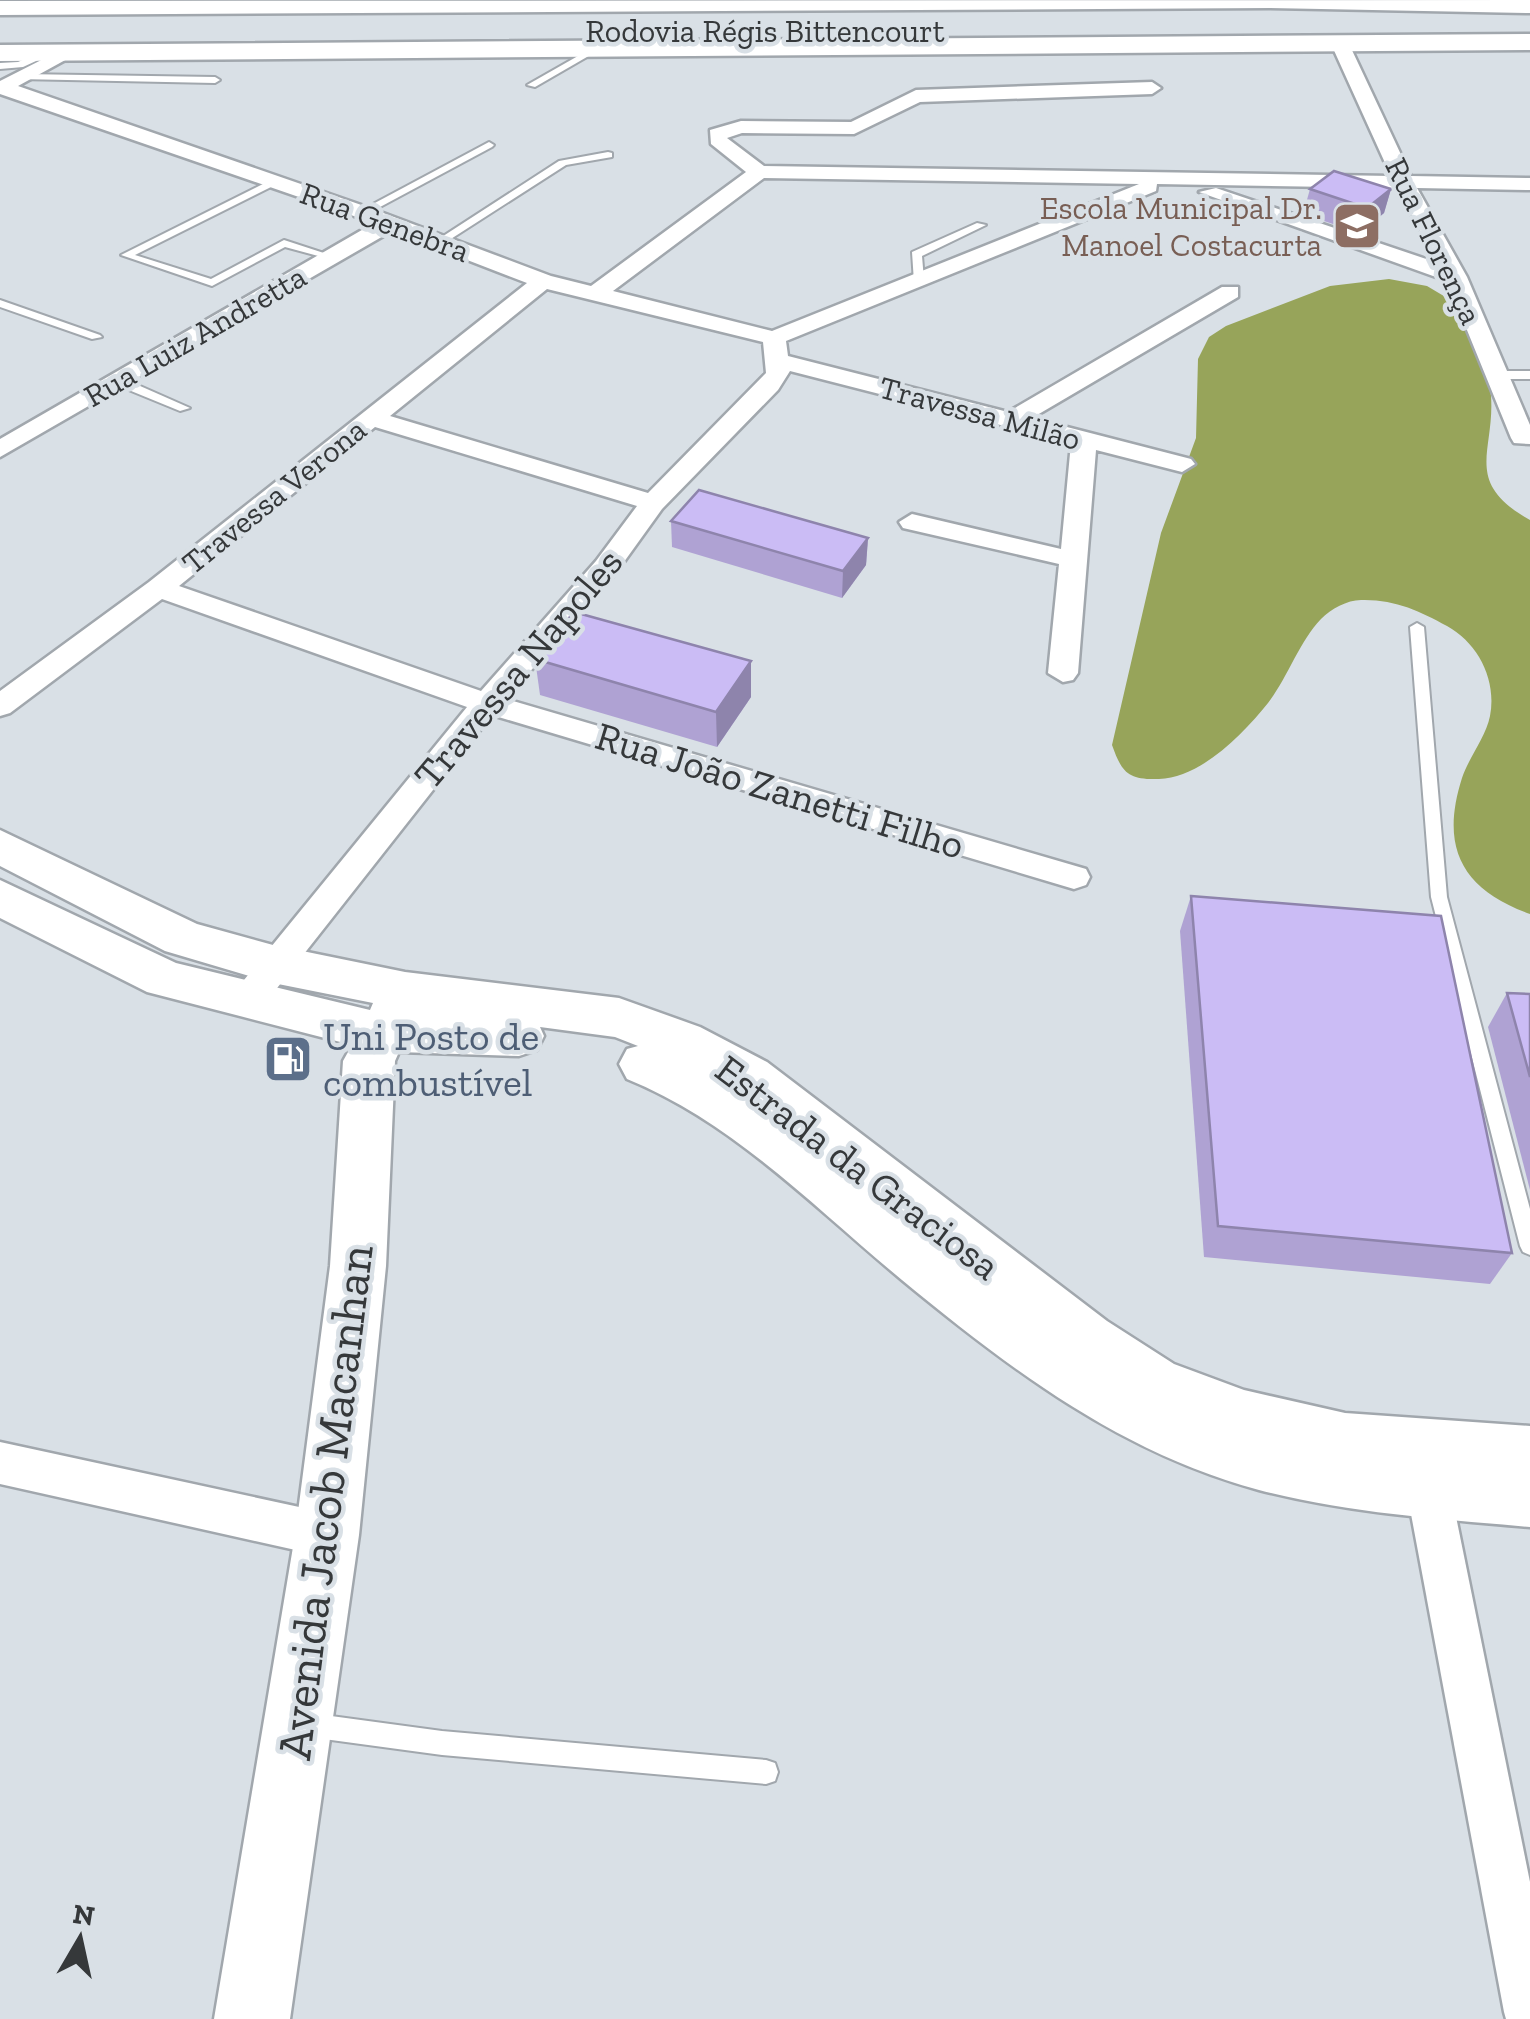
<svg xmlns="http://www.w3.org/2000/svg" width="1530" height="2019" viewBox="0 0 1530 2019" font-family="'Zilla Slab',serif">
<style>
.forest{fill:#97a45a}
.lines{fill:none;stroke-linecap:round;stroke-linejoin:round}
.service-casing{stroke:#a1a7ad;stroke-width:4}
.minor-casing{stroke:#a1a7ad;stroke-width:5}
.tertiary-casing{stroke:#a1a7ad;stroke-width:5}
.secondary-casing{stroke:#a1a7ad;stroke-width:5}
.motorway-casing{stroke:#a1a7ad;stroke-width:5}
.service{fill:#fff;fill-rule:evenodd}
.minor{fill:#fff;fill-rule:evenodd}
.tertiary{fill:#fff;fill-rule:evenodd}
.secondary{fill:#fff;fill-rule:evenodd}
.motorway{fill:#fff;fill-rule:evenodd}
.wall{fill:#afa2d3}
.shaded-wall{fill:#8e84ac}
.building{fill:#cbbcf5;stroke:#8e84ac;stroke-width:2.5}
.labels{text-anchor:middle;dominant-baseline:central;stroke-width:9;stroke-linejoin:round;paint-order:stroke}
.far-street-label{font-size:32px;fill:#35383a;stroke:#d9e0e6}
.far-education-label{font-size:32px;fill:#785e54;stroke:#d9e0e6;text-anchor:end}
.street-label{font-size:40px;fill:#35383a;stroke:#d9e0e6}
.service-label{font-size:40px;fill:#4e5e75;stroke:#d9e0e6;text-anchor:start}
.near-street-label{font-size:48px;fill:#35383a;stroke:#d9e0e6}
</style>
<rect width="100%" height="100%" fill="#d9e0e6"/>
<path class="forest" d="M1389,279L1427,286L1469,311C1479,340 1488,366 1491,396C1495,452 1462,482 1530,520V914C1461,889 1440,847 1462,778C1469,757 1486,737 1490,716C1497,680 1478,643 1447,626C1420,611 1394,599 1361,600C1347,600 1331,609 1321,619C1299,642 1288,677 1268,703C1244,733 1201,778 1159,779C1128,780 1122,773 1112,745L1161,533L1196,438L1198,359L1209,337L1226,326L1330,286Z"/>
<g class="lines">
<g class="service-casing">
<g id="service">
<path d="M592,48L599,50L535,87L527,85Z"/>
<path d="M46,50L49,55L23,67L0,69V63L18,62Z"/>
<path d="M21,74L215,77L220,80L215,83L18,79L16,77Z"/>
<path d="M489,142L494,145L492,147L367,214L358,212Z"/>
<path d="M608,152L612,153V157L566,165L443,244L434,242L559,161Z"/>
<path d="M273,179L277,180V184L135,255L211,279L284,240L333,256V260L285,247L212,286L121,255Z"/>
<path d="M977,223L986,225L922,256L924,280L914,282L912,252Z"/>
<path d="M0,300L100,335L102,337L92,339L0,307Z"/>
<path d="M1530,371V379H1496L1490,375L1496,371Z"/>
<path d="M114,378H122L190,408L180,411L114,384Z"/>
<path d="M1417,623L1424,627L1447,897L1530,1209V1255L1523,1252L1520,1246L1431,897L1410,627Z"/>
<path d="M309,1713L442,1731L766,1760L775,1763L778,1772L775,1781L766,1784L442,1755L309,1737L301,1733L297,1725L301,1717Z"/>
</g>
</g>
<g class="minor-casing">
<g id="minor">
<path d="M1341,41L1350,46L1411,176L1530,178V190L1417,188L1467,277L1530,425V444L1514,443L1511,438L1447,281L1199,192L1216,188L1438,263L1397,188L1157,184L1156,191L786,341L788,356L1008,412L1222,287H1238V297L1032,418L1191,459L1195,464L1182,472L1096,450L1078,673L1073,680L1063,682L1048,673L1059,564L903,528L899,522L912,514L1061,549L1071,443L790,371L778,390L662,509L616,573L506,699L1086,869L1090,877L1086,885L1074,889L492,715L259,1011L247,1014L235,1011L230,1001L235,991L467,707L162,599L10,713L0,716V691L149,582L527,283L392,231L0,457V439L374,223L0,94V81L63,49L78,53L18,86L370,208L551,276L591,286L746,172L711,144L710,130L741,121L851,122L916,90L1152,82L1161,88L1152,94L920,102L854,134L742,133L727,138L764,166L1391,176L1332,46ZM764,178L1139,184L772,331L613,291ZM547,289L763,342L766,373L648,493L390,416ZM375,427L637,506L596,561L481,691L179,586Z"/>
<path d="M0,1442L327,1513L343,1520L349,1535L343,1550L327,1557L0,1484Z"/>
<path d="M1428,1466L1443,1472L1450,1487L1530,1882V2019H1506L1504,2012L1406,1487L1413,1472Z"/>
</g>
</g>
<g class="tertiary-casing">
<path id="tertiary" d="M1530,0V13L1270,8L0,15V1Z"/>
</g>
<g class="secondary-casing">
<path id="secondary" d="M0,830L197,924L273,945L405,972L619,998L700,1027L767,1062L1107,1321L1174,1364L1244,1390L1345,1413L1530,1426V1527C1439,1519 1347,1513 1259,1490C1121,1453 1010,1369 902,1280C814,1207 733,1122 627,1079L619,1064L627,1049L638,1046L615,1037L540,1027L544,1036L537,1050L519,1056L399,1052L395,1061L386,1266L359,1535L290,2019H214L295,1535L330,1266L343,1061L352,1045L147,992L0,918V880L176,963L370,1010L373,1003L273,983L165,951L0,866Z"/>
</g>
<g class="motorway-casing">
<path id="motorway" d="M1530,34V50L0,61V45Z"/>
</g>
<use href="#service" class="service"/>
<use href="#minor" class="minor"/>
<use href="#tertiary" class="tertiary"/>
<use href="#secondary" class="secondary"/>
<use href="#motorway" class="motorway"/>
</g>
<g class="wall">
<path d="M1310,189H1391L1384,213L1360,233L1303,214Z"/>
<path d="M671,521L868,538L866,565L842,598L672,547Z"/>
<path d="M535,659L751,697L717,747L540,695Z"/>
<path d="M1191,896L1512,1253L1490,1284L1204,1257L1180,931Z"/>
<path d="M1507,993L1530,994V1190L1488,1027Z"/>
</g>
<g class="shaded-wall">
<path d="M1391,189L1384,213L1360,233L1367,208Z"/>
<path d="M868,538L866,565L842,598L843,571Z"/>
<path d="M751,661V697L717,747L716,712Z"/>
</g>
<g class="building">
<path d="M1334,171L1391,189L1367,208L1310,189Z"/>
<path d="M699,490L868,538L843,571L671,521Z"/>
<path d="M574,612L751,661L716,712L535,659Z"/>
<path d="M1191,896L1441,916L1512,1253L1218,1226Z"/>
<path d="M1507,993L1530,994V1077Z"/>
</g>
<defs>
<g id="school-square" transform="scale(2.5)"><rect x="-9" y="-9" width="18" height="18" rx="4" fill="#8d6e63" stroke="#d9e0e6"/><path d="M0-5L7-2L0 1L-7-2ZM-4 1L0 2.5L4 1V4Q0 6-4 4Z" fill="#fff"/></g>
<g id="fuel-square" transform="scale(2.5)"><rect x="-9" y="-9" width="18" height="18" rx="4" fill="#5c6f8a" stroke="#d9e0e6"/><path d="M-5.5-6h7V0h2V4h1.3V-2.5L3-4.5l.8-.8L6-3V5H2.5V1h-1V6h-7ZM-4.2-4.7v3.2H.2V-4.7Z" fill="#fff"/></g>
</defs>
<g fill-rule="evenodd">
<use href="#school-square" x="1357" y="226"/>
<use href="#fuel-square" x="288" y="1059"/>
</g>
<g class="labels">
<g class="far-street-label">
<text x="765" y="31">Rodovia Régis Bittencourt</text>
<text transform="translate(385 222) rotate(20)">Rua Genebra</text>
<text transform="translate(1434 241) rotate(64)">Rua Florença</text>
<text transform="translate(195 336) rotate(-30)">Rua Luiz Andretta</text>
<text transform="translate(980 413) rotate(15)">Travessa Milão</text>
<text transform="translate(274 496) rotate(-39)">Travessa Verona</text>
</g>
<g class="far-education-label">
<text x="1322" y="208">Escola Municipal Dr.<tspan x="1322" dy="37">Manoel Costacurta</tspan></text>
</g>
<g class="street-label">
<text transform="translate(518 668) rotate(-50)">Travessa Napoles</text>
<text transform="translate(780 790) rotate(17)">Rua João Zanetti Filho</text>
<text transform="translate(858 1167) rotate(37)">Estrada da Graciosa</text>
</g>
<g class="service-label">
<text x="323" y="1036">Uni Posto de<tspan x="323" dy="46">combustível</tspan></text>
</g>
<g class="near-street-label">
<text transform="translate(325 1502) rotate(-83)">Avenida Jacob Macanhan</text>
</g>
</g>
<g transform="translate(80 1939) rotate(9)" stroke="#d9e0e6" stroke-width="8" paint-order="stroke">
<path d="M0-8L18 38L0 25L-18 38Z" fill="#35383a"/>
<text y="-15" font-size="28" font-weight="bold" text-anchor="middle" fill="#35383a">N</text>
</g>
</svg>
